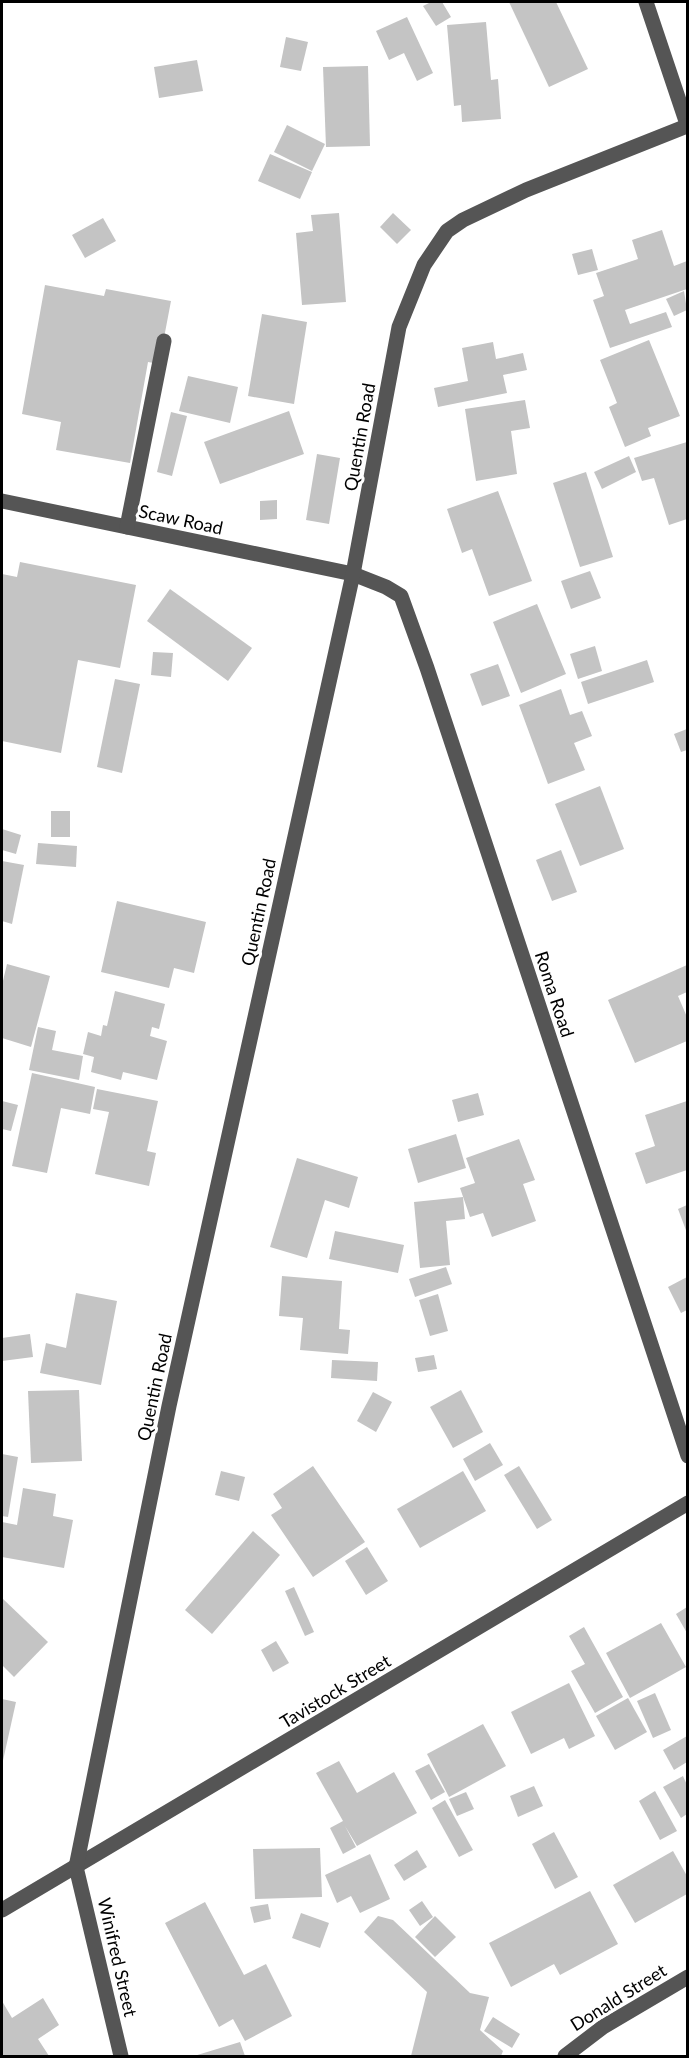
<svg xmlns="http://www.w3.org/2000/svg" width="689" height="2058" viewBox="0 0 689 2058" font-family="Lato,sans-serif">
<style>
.building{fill:#c4c4c4}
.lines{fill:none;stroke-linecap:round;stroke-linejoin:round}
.minor{stroke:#555;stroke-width:15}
.labels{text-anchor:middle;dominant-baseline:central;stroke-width:6;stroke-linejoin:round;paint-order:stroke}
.street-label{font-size:18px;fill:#000;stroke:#fff}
</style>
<rect width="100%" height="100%" fill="#fff"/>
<g class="building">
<path d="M431,2H442L451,17L436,26L423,6Z"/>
<path d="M509,2H556L588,69L549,87Z"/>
<path d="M407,17L433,73L417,81L404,53L389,60L376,31Z"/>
<path d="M486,22L491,80L498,79L501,119L462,122L461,105L454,106L447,25Z"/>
<path d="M286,37L308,42L301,71L280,67Z"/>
<path d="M197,60L203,91L159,98L154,67Z"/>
<path d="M368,66L370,146L326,147L323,67Z"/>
<path d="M287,125L325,144L312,171L274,152Z"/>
<path d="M270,154L312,172L300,199L258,181Z"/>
<path d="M339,213L346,302L302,305L296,233L313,231L311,215Z"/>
<path d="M393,213L411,230L397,244L380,227Z"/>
<path d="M103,218L116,241L85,258L72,235Z"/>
<path d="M662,230L674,266L687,261V289L625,310L630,324L666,312L672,327L610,348L593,300L604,296L596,273L638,259L632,240Z"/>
<path d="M592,249L598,270L578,275L572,254Z"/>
<path d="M45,285L104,296L106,289L171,301L159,364L148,362L130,463L56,450L61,422L22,414Z"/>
<path d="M684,291L687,310L674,316L666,299Z"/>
<path d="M262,314L307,322L294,404L248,396Z"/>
<path d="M649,340L680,416L648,428L651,436L625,447L609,407L617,403L600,360Z"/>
<path d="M493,342L496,359L523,353L527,370L503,375L507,393L438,407L434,388L468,381L462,348Z"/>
<path d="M188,376L238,387L230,423L179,411Z"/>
<path d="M525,400L530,428L511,431L517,474L476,481L465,409Z"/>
<path d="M289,411L304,454L220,484L204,442Z"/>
<path d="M171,412L187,416L172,476L157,472Z"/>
<path d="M687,442V519L669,525L654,478L642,481L634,458Z"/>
<path d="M317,454L340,458L329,524L306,520Z"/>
<path d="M629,456L636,472L602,489L594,472Z"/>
<path d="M586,472L613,557L580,567L553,483Z"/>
<path d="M498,491L532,581L489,596L472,549L462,553L447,509Z"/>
<path d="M277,500V519L260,520V501Z"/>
<path d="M20,562L136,585L120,668L78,660L61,753L2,741V574L17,577Z"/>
<path d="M590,571L601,598L571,609L561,581Z"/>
<path d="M170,589L252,648L228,681L147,621Z"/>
<path d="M537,604L566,674L521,693L493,622Z"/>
<path d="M595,646L602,671L578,679L570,654Z"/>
<path d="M153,652L173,653L171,677L151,675Z"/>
<path d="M647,660L654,682L588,704L581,682Z"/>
<path d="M498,664L510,696L482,706L470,674Z"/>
<path d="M115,679L140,684L122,773L97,767Z"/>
<path d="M561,689L570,715L582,711L592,736L574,743L585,770L548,784L519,705Z"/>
<path d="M687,729V750L681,752L674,734Z"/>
<path d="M600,786L624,849L580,866L555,804Z"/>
<rect x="51" y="811" width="19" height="26"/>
<path d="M2,829L21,835L16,854L2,850Z"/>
<path d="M38,843L77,846L76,867L36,864Z"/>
<path d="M561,850L577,892L552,901L536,860Z"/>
<path d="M2,861L24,865L12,924L2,921Z"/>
<path d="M117,901L206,922L194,973L174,968L169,988L101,972Z"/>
<path d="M7,964L50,976L31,1047L2,1038V985Z"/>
<path d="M687,965V992L678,996L687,1017V1041L635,1063L608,1000Z"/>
<path d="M115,991L165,1004L159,1029L152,1027L150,1036L167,1041L157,1080L123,1072L121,1080L91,1072L94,1057L83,1054L88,1032L101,1036L103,1025L107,1026Z"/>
<path d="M38,1027L56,1031L52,1050L83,1056L79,1080L29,1070Z"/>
<path d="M32,1073L95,1087L90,1114L61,1108L47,1173L12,1166Z"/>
<path d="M97,1089L158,1101L147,1151L156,1153L149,1186L95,1174L109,1112L93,1109Z"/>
<path d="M478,1093L484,1115L458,1122L452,1100Z"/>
<path d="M2,1101L18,1105L11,1131L2,1129Z"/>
<path d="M687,1101V1170L646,1184L635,1153L655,1146L645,1115Z"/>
<path d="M456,1134L466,1168L418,1183L408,1149Z"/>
<path d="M519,1139L535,1180L523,1184L536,1221L492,1237L483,1213L470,1217L460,1188L475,1183L466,1158Z"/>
<path d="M297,1158L358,1177L349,1208L325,1200L307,1258L270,1247Z"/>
<path d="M463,1197L465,1219L446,1221L450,1265L420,1268L414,1202Z"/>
<path d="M687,1205V1233L678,1209Z"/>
<path d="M335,1231L404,1245L398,1273L329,1259Z"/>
<path d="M446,1267L452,1284L415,1297L409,1279Z"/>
<path d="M282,1276L342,1281L339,1329L350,1330L348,1354L300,1350L303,1318L279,1316Z"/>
<path d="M687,1277V1310L681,1313L668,1287Z"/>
<path d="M76,1293L117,1301L101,1385L40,1373L46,1343L66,1348Z"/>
<path d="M438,1294L448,1331L430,1336L419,1300Z"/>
<path d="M30,1334L33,1357L2,1361V1338Z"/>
<path d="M434,1355L437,1369L418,1372L415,1358Z"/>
<path d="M332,1360L378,1362L377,1381L331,1378Z"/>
<path d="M79,1390L82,1461L31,1463L28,1391Z"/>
<path d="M461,1390L483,1432L453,1448L430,1407Z"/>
<path d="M373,1392L392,1402L376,1432L357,1421Z"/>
<path d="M490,1443L503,1465L475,1481L463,1459Z"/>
<path d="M2,1454L18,1457L8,1517L2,1516Z"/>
<path d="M313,1466L365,1542L313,1577L271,1515L282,1508L273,1494Z"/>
<path d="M519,1466L552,1520L537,1529L504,1475Z"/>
<path d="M221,1471L245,1477L239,1501L215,1495Z"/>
<path d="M463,1471L486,1511L420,1548L397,1509Z"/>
<path d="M23,1488L56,1494L53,1516L73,1520L64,1568L2,1557V1522L17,1525Z"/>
<path d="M253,1531L280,1555L212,1634L185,1610Z"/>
<path d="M367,1547L388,1581L366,1595L345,1561Z"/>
<path d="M294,1587L314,1632L305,1636L285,1591Z"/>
<path d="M2,1598L48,1642L14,1677L2,1665Z"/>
<path d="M687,1607V1633L676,1614Z"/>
<path d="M661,1623L686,1667L630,1698L606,1653Z"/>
<path d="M584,1627L623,1697L595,1713L571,1671L585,1664L569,1636Z"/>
<path d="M276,1641L289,1663L273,1672L261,1650Z"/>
<path d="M569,1683L595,1736L569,1749L564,1738L531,1754L511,1712Z"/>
<path d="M655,1693L671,1730L653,1738L637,1701Z"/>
<path d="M628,1698L647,1732L615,1750L596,1716Z"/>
<path d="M2,1699L16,1702L2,1765Z"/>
<path d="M483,1724L506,1766L449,1797L427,1754Z"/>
<path d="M687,1736V1762L674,1770L663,1750Z"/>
<path d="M339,1761L357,1793L394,1772L417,1813L357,1846L345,1826L356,1847L343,1854L330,1828L343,1821L316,1773Z"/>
<path d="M429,1764L445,1792L431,1800L415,1771Z"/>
<path d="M683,1776L687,1785V1814L681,1818L663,1787Z"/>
<path d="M534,1786L543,1806L518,1817L510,1796Z"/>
<path d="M655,1791L677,1831L660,1840L639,1801Z"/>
<path d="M466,1792L474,1809L457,1816L449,1799Z"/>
<path d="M445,1800L473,1850L459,1857L432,1808Z"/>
<path d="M554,1832L578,1877L555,1889L532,1844Z"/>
<path d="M320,1848L322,1897L255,1899L253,1849Z"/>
<path d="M417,1850L427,1867L404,1881L394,1865Z"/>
<path d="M673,1851L687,1876V1894L635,1923L613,1885Z"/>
<path d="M370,1854L390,1899L360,1913L351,1896L337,1903L325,1875Z"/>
<path d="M590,1891L618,1944L560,1975L554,1964L511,1987L489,1943Z"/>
<path d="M422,1901L433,1917L420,1926L409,1910Z"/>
<path d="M205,1902L244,1975L266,1964L292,2016L245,2041L233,2019L219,2027L165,1923Z"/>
<path d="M268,1904L271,1919L254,1923L250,1907Z"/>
<path d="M301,1913L329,1923L320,1948L292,1938Z"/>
<path d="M378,1916L393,1920L470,1993L489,1997L480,2030L503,2051L501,2056H411L427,1992L364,1932Z"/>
<path d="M435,1916L456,1937L435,1957L415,1937Z"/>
<path d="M43,1998L59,2025L38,2039L49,2056H2V2001L12,2018Z"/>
<path d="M493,2017L520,2034L512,2048L484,2031Z"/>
<path d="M240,2042L245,2056H194Z"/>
</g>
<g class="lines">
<g class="minor">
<path d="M646,2L688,127"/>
<path d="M2,501L353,574L386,587L401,596L427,668L688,1456"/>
<path d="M127,527L164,341"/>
<path d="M2,1910L688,1503"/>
<path d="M121,2056L76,1867L169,1406L353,574L399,327L424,265L447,231L463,220L526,190L687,126"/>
<path d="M565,2056L603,2027L688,1977"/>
</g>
</g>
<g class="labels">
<g class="street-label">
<text transform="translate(359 437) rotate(-80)">Quentin Road</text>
<text transform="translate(181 519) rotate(12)">Scaw Road</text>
<text transform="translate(258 912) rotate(-78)">Quentin Road</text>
<text transform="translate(555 994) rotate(72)">Roma Road</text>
<text transform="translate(154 1387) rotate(-78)">Quentin Road</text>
<text transform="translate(335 1691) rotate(-31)">Tavistock Street</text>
<text transform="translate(118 1957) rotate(77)">Winifred Street</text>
<text transform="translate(618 1997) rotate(-32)">Donald Street</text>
</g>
</g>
<rect width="689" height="2058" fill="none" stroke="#000000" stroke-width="6"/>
</svg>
